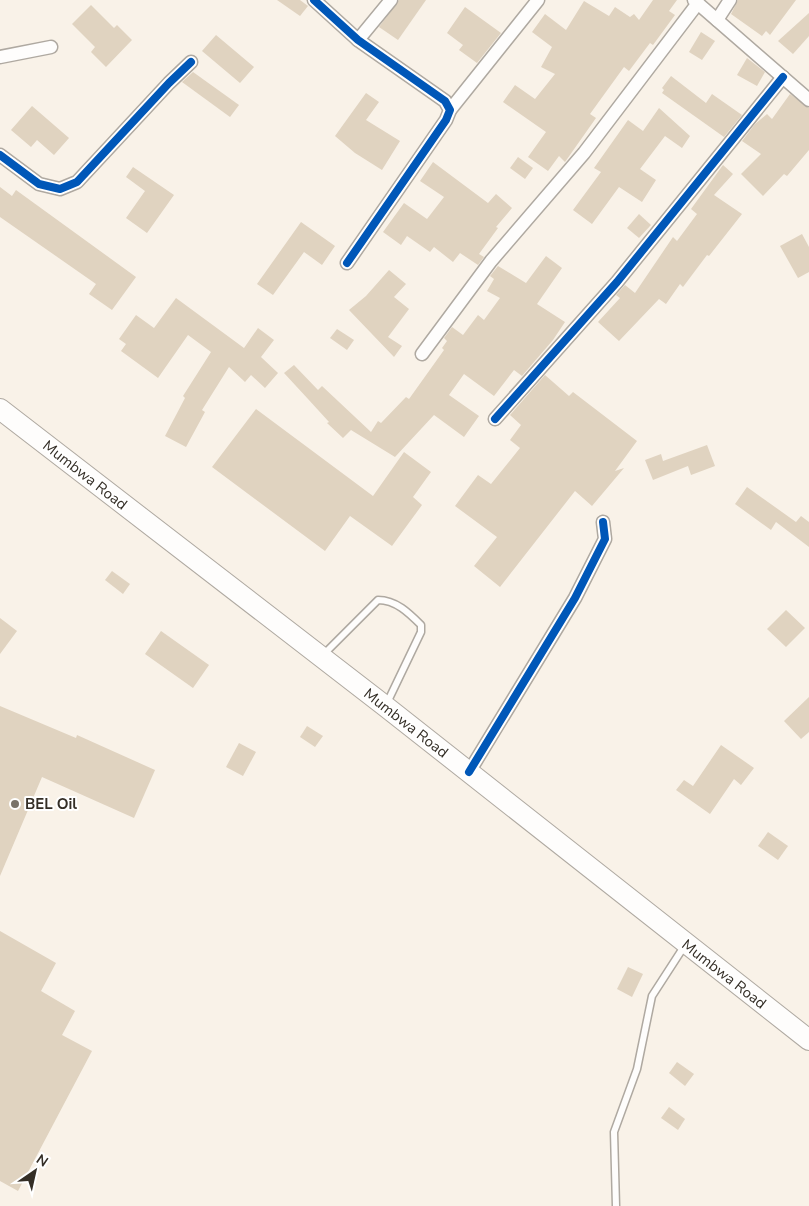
<svg xmlns="http://www.w3.org/2000/svg" width="809" height="1206" viewBox="0 0 809 1206" font-family="'Nunito Sans',sans-serif">
<style>
.building{fill:#e0d3c0}
.lines{fill:none;stroke-linecap:round;stroke-linejoin:round}
.lane-casing{stroke:#afa9a1;stroke-width:9}
.street-casing{stroke:#afa9a1;stroke-width:15}
.primary-casing{stroke:#afa9a1;stroke-width:22}
.lane{stroke:#fefdfc;stroke-width:6}
.street{stroke:#fefdfc;stroke-width:12}
.primary{stroke:#fefdfc;stroke-width:20}
.cycleway-casing{stroke:#fff;stroke-width:11}
.cycleway{stroke:#0057b8;stroke-width:8}
.poi-dot{fill:#79736a;stroke:#fff;stroke-width:2}
.labels{text-anchor:middle;dominant-baseline:central;stroke-width:4;stroke-linejoin:round;paint-order:stroke}
.street-label{font-size:15px;fill:#342e26;stroke:#fff}
.poi-label{font-size:15px;font-weight:bold;fill:#342e26;stroke:#fff;text-anchor:start}
</style>
<rect width="100%" height="100%" fill="#f9f2e8"/>
<g class="building">
<path d="M277,0H300L308,6L300,16Z"/>
<path d="M399,0H426L398,40L379,27Z"/>
<path d="M653,0H677L669,11L675,15L653,45L650,43L629,71L624,67L590,114L596,118L565,162L559,156L548,171L528,157L546,132L503,102L515,85L535,99L555,74L541,67L552,47L532,32L545,14L566,30L584,1L609,16L615,7L630,17L634,14L639,20Z"/>
<path d="M738,0H796L770,35L766,31L762,36L731,14Z"/>
<path d="M91,5L114,28L117,25L132,40L106,67L91,52L95,47L72,24Z"/>
<path d="M465,7L501,33L477,63L459,50L463,45L447,33Z"/>
<path d="M809,13V36L793,54L778,41Z"/>
<path d="M701,32L715,41L702,60L689,52Z"/>
<path d="M216,35L254,67L240,83L202,51Z"/>
<path d="M747,58L765,72L757,86L737,75Z"/>
<path d="M193,72L239,105L230,117L182,82Z"/>
<path d="M671,76L706,103L712,94L742,115L724,137L662,93L664,90L662,88Z"/>
<path d="M366,93L379,102L366,120L400,141L382,170L355,153L335,136Z"/>
<path d="M790,94L809,108V150L787,176L784,174L763,196L741,174L761,154L742,141L755,124L767,114L772,119Z"/>
<path d="M32,106L69,138L54,155L37,140L31,147L11,130Z"/>
<path d="M659,108L690,136L682,148L665,136L640,169L656,180L642,202L619,187L592,224L573,210L601,172L594,168L628,120L643,131Z"/>
<path d="M518,157L533,168L525,179L510,168Z"/>
<path d="M433,162L488,203L496,194L512,208L496,227L498,228L479,254L484,257L478,265L460,253L453,262L434,247L430,252L407,236L401,245L383,232L404,203L427,219L444,197L420,181Z"/>
<path d="M723,165L733,174L714,195L742,214L709,256L707,255L683,287L680,284L666,304L659,299L619,341L598,322L620,298L616,295L625,285L635,293L673,237L677,241L697,214L691,209Z"/>
<path d="M133,167L174,195L147,233L126,218L145,191L126,177Z"/>
<path d="M0,187L12,196L16,190L136,277L112,310L89,294L96,284L0,217Z"/>
<path d="M639,214L651,225L639,238L627,228Z"/>
<path d="M301,222L335,246L322,265L304,252L273,295L257,284Z"/>
<path d="M802,234L809,247V272L798,278L780,246Z"/>
<path d="M546,256L562,268L537,304L565,322L553,340L522,376L514,370L494,396L464,374L449,395L479,416L464,437L434,415L395,457L351,430L343,438L327,423L329,422L308,399L284,373L294,365L318,390L322,386L371,432L378,421L381,423L406,397L409,399L444,350L442,348L447,341L444,338L452,327L463,335L478,315L484,320L500,298L487,291L494,279L490,276L498,266L526,283Z"/>
<path d="M389,270L406,284L394,297L409,309L388,337L402,346L394,357L349,310L366,296Z"/>
<path d="M176,298L244,348L258,328L274,340L261,357L278,373L265,388L251,375L245,382L229,367L202,410L205,412L186,447L165,436L185,398L183,396L211,352L188,335L158,378L121,351L126,344L119,339L136,315L154,328Z"/>
<path d="M337,329L354,340L347,350L330,338Z"/>
<path d="M545,375L569,396L573,392L637,441L615,471L624,468L592,506L575,491L500,587L474,566L497,537L455,506L478,475L491,484L520,448L510,440L521,425L510,415Z"/>
<path d="M256,409L373,496L404,452L431,472L413,497L422,505L392,546L350,516L325,551L212,467Z"/>
<path d="M707,445L715,466L691,475L688,466L653,480L645,460L661,454L663,461Z"/>
<path d="M747,487L796,522L801,516L809,522V547L776,522L771,530L735,504Z"/>
<path d="M112,571L130,584L123,594L105,580Z"/>
<path d="M786,610L805,628L786,647L767,629Z"/>
<path d="M0,618L17,631L0,654Z"/>
<path d="M161,631L209,665L193,688L145,654Z"/>
<path d="M809,697V732L801,739L784,721Z"/>
<path d="M0,706L76,738L77,735L155,770L134,818L42,777L0,876Z"/>
<path d="M307,726L323,736L315,747L300,737Z"/>
<path d="M239,743L256,752L243,776L226,767Z"/>
<path d="M721,745L754,768L741,785L734,779L710,814L676,790L684,780L693,786Z"/>
<path d="M768,832L788,846L778,860L758,846Z"/>
<path d="M0,931L56,963L41,991L75,1011L62,1035L92,1051L18,1191L0,1181Z"/>
<path d="M628,967L643,974L632,997L617,989Z"/>
<path d="M677,1062L694,1074L685,1086L669,1073Z"/>
<path d="M669,1107L685,1119L678,1130L661,1118Z"/>
</g>
<g class="lines">
<g class="lane-casing">
<g id="lane">
<path d="M324,654L378,600C396,600 409,613 421,625V632L387,703"/>
<path d="M616,1206L614,1132L637,1069L652,996L685,945"/>
</g>
</g>
<g class="street-casing">
<g id="street">
<path d="M314,0L358,40L445,101L450,110L446,120L347,263"/>
<path d="M694,0L809,100"/>
<path d="M717,20L730,0"/>
<path d="M358,40L391,0"/>
<path d="M0,57L51,47"/>
<path d="M450,110L538,0"/>
<path d="M0,155L39,184L60,189L77,182L169,83L191,62"/>
<path d="M422,354L491,261L584,153L698,3"/>
<path d="M495,419L617,282L783,77"/>
<path d="M469,772L575,598L605,539L603,522"/>
</g>
</g>
<g class="primary-casing">
<path id="primary" d="M0,409L385,706L809,1040"/>
</g>
<use href="#lane" class="lane"/>
<use href="#street" class="street"/>
<use href="#primary" class="primary"/>
<g class="cycleway-casing">
<g id="cycleway">
<path d="M314,0L358,40L445,101L450,110L446,120L347,263"/>
<path d="M0,155L39,184L60,189L77,182L169,83L191,62"/>
<path d="M495,419L617,282L783,77"/>
<path d="M469,772L575,598L605,539L603,522"/>
</g>
</g>
<use href="#cycleway" class="cycleway"/>
</g>
<circle class="poi-dot" cx="15" cy="804" r="5"/>
<g class="labels">
<g class="street-label">
<text transform="translate(85 475) rotate(38)">Mumbwa Road</text>
<text transform="translate(406 723) rotate(38)">Mumbwa Road</text>
<text transform="translate(724 974) rotate(38)">Mumbwa Road</text>
</g>
<g class="poi-label">
<text x="25" y="804">BEL Oil</text>
</g>
</g>
<g transform="translate(35 1171) rotate(34)" stroke="#ffffff" stroke-width="4" paint-order="stroke">
<path d="M0-4L9 19L0 12L-9 19Z" fill="#342e26"/>
<text y="-8" font-size="14" font-weight="bold" text-anchor="middle" fill="#342e26">N</text>
</g>
</svg>
